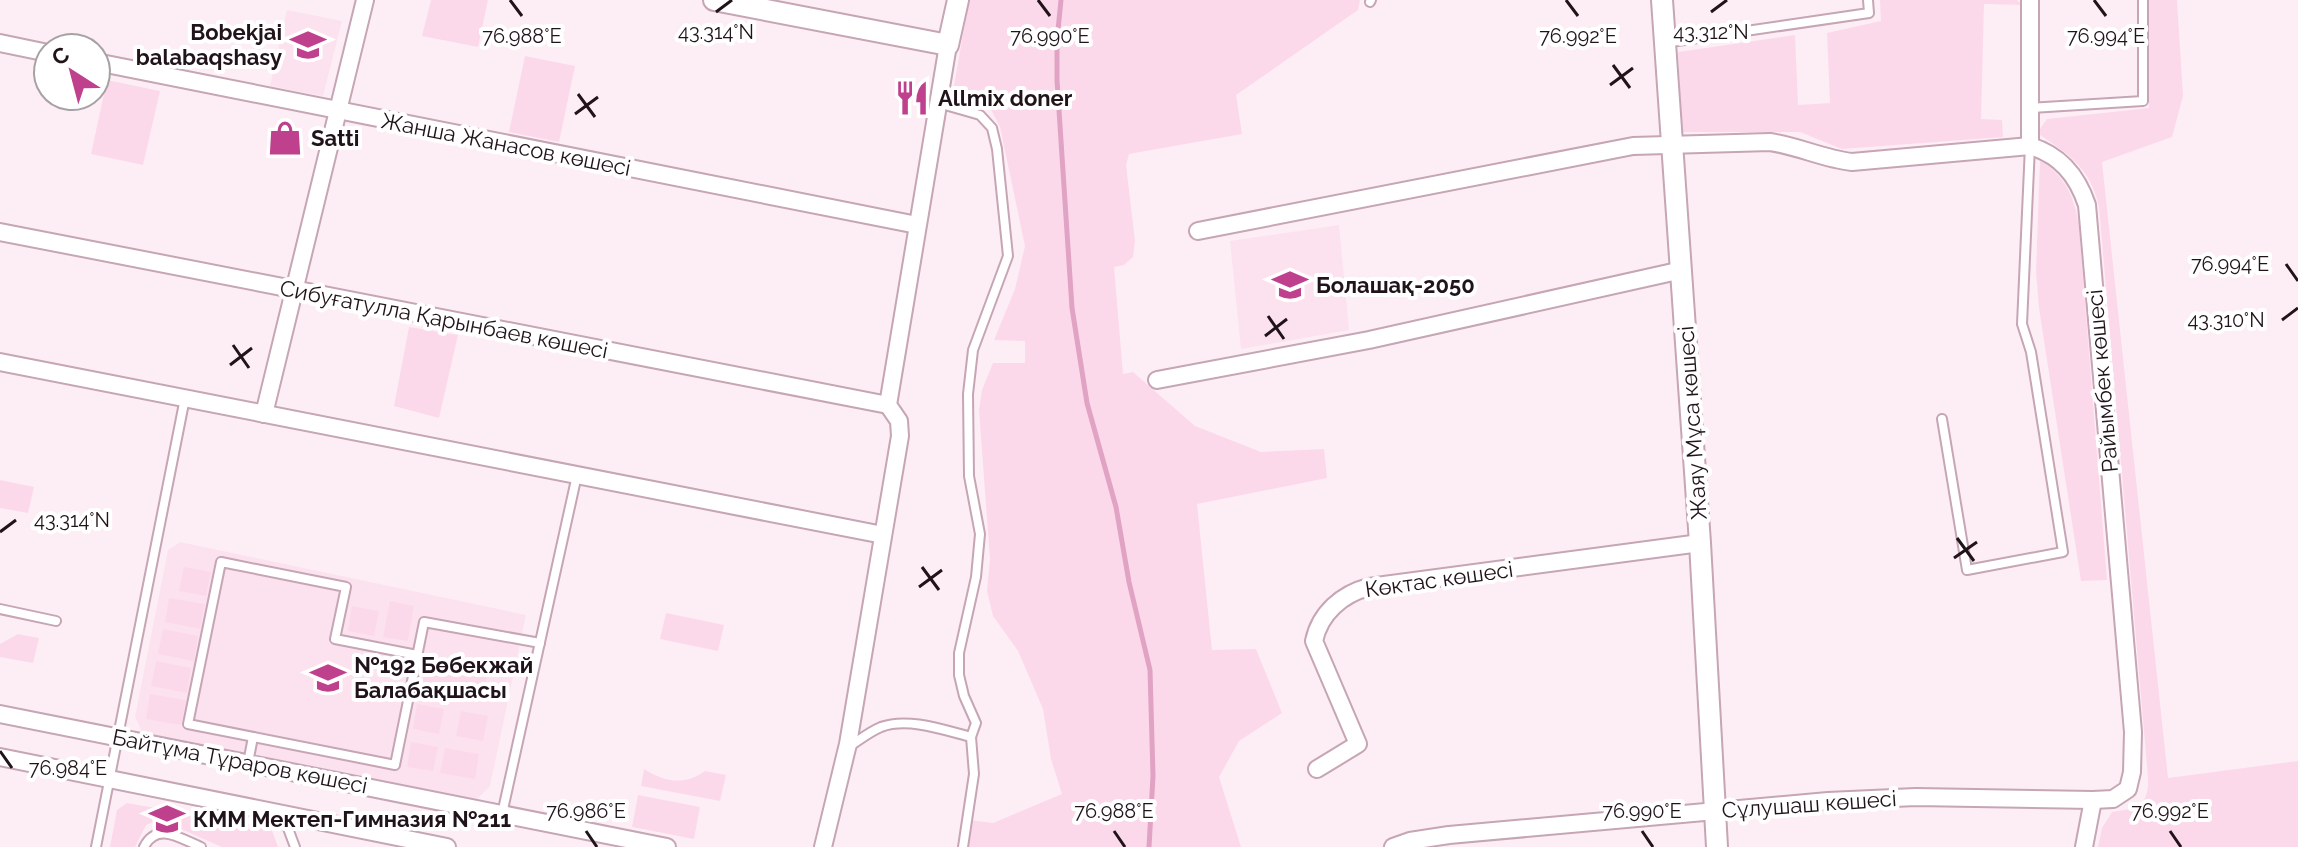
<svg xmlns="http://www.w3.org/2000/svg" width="2298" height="847" viewBox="0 0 2298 847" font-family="Raleway,sans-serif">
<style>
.built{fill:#fce2ee}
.green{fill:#fcd9ea}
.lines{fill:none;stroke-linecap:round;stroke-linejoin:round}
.stream{stroke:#e1a3c3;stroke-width:5}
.service-casing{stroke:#c6a5b5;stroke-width:12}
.minor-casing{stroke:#c6a5b5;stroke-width:20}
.tertiary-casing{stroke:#c6a5b5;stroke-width:24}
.service{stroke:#fff;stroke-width:8}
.minor{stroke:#fff;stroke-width:16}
.tertiary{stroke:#fff;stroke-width:20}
.ticks{fill:none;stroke:#20141a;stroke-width:3}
.labels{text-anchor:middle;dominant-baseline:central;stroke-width:8;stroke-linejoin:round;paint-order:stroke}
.poi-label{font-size:22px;font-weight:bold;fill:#20141a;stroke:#fff;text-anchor:start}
.street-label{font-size:22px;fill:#20141a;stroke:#fff}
.ticks-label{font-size:20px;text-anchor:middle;fill:#20141a;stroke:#fff;stroke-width:8;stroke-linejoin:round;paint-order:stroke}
</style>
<rect width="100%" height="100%" fill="#fdeef5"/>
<g class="built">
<path d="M287,10L342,21L323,96L270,86Z"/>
<path d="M1339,225L1349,330L1241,349L1230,241Z"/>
<path d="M180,542L526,615L490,786L477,799L143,734L135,717L168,550Z"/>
</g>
<g class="green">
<path d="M431,0H488L478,47L422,36Z"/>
<path d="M969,0H1360L1358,10L1236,95L1242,134L1129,154L1126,165L1135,241L1133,257L1124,265L1114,267L1123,374L1133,372L1195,426L1261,452L1324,449L1327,478L1197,504L1212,650L1256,649L1282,713L1239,741L1219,777L1241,847H966L970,820L993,823L1062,794L1051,759L1043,709L1018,651L993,616L987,591L990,559L979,410L982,390L993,363H1025V341L994,340L1015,289L1025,246L1000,127L989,106L952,97Z"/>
<path d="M1880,0H2017L2022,5L1984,4L1981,119L2002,120L2003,137L1842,149L1800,132H1682L1678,52L1795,35L1798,105L1830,103L1827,33L1881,21Z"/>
<path d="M2149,0H2177L2183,96L2172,137L2102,162L2168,778L2298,761V847H2098L2102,828L2112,812C2137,808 2149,807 2148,778L2099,207C2091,168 2068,154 2037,133L2047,119L2149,108Z"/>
<path d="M525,56L575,66L559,142L509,132Z"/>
<path d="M107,80L160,91L143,165L91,154Z"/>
<path d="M2040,160C2066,177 2074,197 2079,226L2107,580L2081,581L2039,308L2036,272Z"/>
<path d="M409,327L458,335L439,418L394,406Z"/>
<path d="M0,480L34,487L28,513L0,508Z"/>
<path d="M184,567L211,572L206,596L179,591Z"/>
<path d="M169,598L205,604L200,629L165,622Z"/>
<path d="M390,601L414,606L408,641L383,637Z"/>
<path d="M352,606L379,611L374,636L348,631Z"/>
<path d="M666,613L724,625L718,651L660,639Z"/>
<path d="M163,629L198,636L194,661L158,654Z"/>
<path d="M18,634L39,638L33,663L0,657V644Z"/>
<path d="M156,661L191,668L187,693L151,686Z"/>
<path d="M426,665L487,676L483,701L422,689Z"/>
<path d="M150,694L186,700L181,725L146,719Z"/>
<path d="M417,704L444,709L439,734L413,729Z"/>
<path d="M461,711L488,716L483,741L456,736Z"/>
<path d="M411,742L438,747L433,771L407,767Z"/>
<path d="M445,748L479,754L475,779L440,773Z"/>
<path d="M644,769C664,782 685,786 705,771L726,775L720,801L641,786Z"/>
<path d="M638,795L700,807L694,839L632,827Z"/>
<path d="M127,803L271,828L278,847H222L165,822L156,821L146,825L135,847H110L117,810Z"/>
</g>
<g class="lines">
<path class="stream" d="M1061,0L1057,40V80L1072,308L1087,403L1116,507L1129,582L1150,670L1153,776L1149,847"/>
<g class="service-casing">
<g id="service">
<path d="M1370,2L1371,0"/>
<path d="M1664,43L1869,13L1868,0"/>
<path d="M2030,108L2143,101V0"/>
<path d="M1942,419L1967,570L2063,552L2031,352L2022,324L2030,146"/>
<path d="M0,609L56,621"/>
<path d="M417,655L335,639L346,587L221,562L188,724L395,765L424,622L540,643"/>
<path d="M847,748C858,741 869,732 881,727C908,717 944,730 971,737L976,723L964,696L959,675V653L976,577L980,534L969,476L968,394L973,350L1008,256L997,149L992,128L980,115L938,103"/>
<path d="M248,763L253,737"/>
<path d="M502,814L577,475"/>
<path d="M283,815L295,847"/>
<path d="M96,847L185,398"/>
<path d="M144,847C157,821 181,839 201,847"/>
<path d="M963,847L974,774L971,737"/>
</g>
</g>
<g class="minor-casing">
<g id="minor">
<path d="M0,43L48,53"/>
<path d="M96,62L917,225"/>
<path d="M2030,146V0"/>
<path d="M1198,231L1633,146L1770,142C1798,146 1824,159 1852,162L2030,146C2060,155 2077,175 2087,205L2133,732L2132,772L2128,789L2113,799L2093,800L1916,797L1828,801L1449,835L1410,841L1393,847"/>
<path d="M0,232L888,405"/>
<path d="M0,362L883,535"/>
<path d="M1157,380L1369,340L1682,270"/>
<path d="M264,414L365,0"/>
<path d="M0,714L667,847"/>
<path d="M0,757L447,847"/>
<path d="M1317,769L1358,744L1314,641C1320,613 1342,594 1369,587L1700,543"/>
<path d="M823,847L848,744L900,436L899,421L888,405L948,45"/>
<path d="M2084,847L2093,800"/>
</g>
</g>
<g class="tertiary-casing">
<g id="tertiary">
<path d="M714,0L948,45L958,0"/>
<path d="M1662,0L1700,543L1717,847"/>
</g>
</g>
<use href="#service" class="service"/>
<use href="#minor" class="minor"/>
<use href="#tertiary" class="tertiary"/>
</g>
<path class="ticks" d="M510,0L522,16M1038,0L1050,16M1566,0L1578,16M2094,0L2106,16M716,12L732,0M1711,12L1727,0M1613,65L1630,88M1610,85L1633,68M578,94L595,117M575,114L598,97M2286,264L2298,281M1268,316L1284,339M2282,320L2298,308M1265,336L1287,319M233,345L249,368M230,365L252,348M0,532L16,520M1957,538L1974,561M1954,558L1977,542M922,567L939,590M919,587L942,570M0,751L12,768M586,831L597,847M1114,831L1125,847M1642,831L1653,847M2170,831L2181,847"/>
<defs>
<g id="school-bare" transform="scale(2.76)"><path d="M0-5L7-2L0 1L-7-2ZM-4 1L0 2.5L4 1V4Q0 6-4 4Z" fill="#bf408c" stroke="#fff" stroke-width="2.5" paint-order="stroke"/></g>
<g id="restaurant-bare" transform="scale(2.76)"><path d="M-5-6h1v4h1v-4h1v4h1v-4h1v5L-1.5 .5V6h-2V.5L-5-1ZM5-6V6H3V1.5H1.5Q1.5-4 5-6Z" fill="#bf408c" stroke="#fff" stroke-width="2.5" paint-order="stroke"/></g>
<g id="shop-bare" transform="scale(2.76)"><path d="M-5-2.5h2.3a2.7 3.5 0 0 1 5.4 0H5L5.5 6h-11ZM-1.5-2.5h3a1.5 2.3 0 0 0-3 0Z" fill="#bf408c" stroke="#fff" stroke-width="2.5" paint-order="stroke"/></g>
</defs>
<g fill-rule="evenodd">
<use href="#school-bare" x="308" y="45"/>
<use href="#restaurant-bare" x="912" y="98"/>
<use href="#shop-bare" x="285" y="138"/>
<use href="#school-bare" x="1290" y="285"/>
<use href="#school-bare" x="328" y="678"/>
<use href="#school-bare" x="167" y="819"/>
</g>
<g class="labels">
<g class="poi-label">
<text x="282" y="32" text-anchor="end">Bobekjai<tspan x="282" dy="25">balabaqshasy</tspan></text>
<text x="938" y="98">Allmix doner</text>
<text x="311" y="138">Satti</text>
<text x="1316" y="285">Болашақ-2050</text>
<text x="354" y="665">№192 Бөбекжай<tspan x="354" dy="25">Балабақшасы</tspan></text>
<text x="193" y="819">КММ Мектеп-Гимназия №211</text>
</g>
<g class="street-label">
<text transform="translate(506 144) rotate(11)">Жанша Жанасов көшесі</text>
<text transform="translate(444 319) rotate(11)">Сибуғатулла Қарынбаев көшесі</text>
<text transform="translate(2102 381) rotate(-95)">Райымбек көшесі</text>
<text transform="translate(1692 423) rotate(-94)">Жаяу Мұса көшесі</text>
<text transform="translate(1439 579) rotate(-8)">Көктас көшесі</text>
<text transform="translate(240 761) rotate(11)">Байтұма Тұраров көшесі</text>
<text transform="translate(1809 804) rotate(-4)">Сұлушаш көшесі</text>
</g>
</g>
<g class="ticks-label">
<text x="716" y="39">43.314°N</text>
<text x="1711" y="39">43.312°N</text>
<text x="522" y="43">76.988°E</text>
<text x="1050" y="43">76.990°E</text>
<text x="1578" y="43">76.992°E</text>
<text x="2106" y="43">76.994°E</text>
<text x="2230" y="271">76.994°E</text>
<text x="2226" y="327">43.310°N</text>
<text x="72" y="527">43.314°N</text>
<text x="68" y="775">76.984°E</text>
<text x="586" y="818">76.986°E</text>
<text x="1114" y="818">76.988°E</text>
<text x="1642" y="818">76.990°E</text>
<text x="2170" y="818">76.992°E</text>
</g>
<g transform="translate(72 72) rotate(324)"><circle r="38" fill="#ffffff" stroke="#a6a1a3" stroke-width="2"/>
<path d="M0-6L14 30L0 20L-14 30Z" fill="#bf408c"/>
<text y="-12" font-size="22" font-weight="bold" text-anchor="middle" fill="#20141a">С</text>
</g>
</svg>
